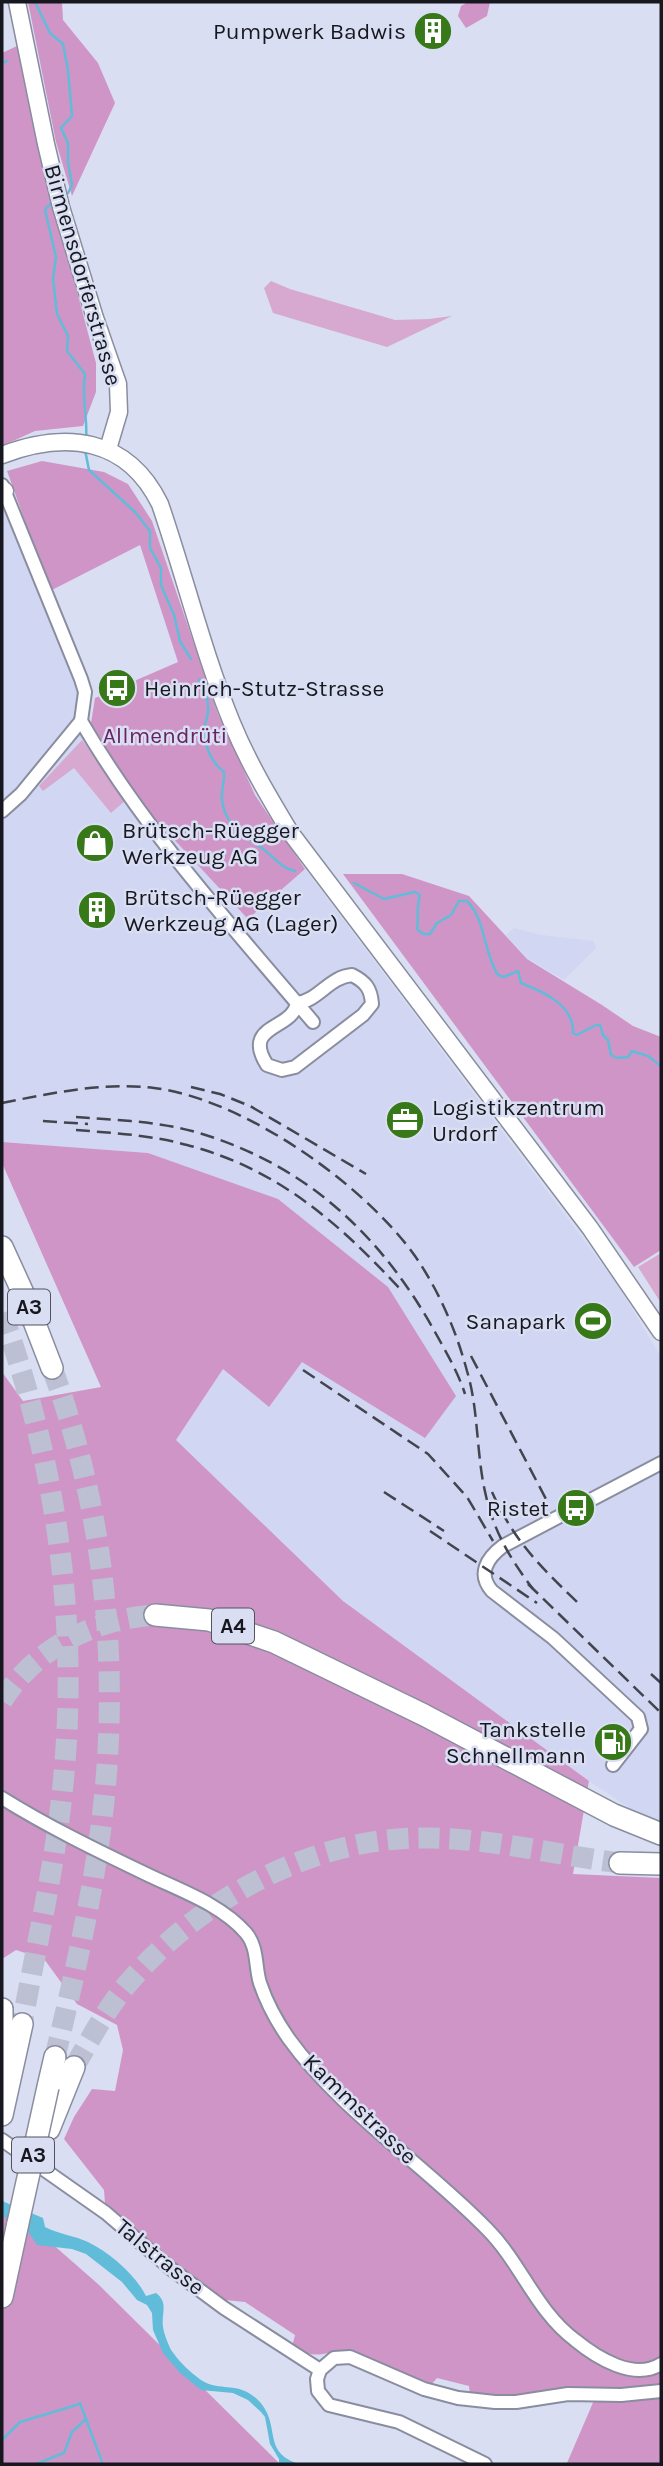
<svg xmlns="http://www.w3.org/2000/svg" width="663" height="2466" viewBox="0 0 663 2466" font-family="Karla,sans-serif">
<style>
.built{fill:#d1d6f2}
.green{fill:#d7a9d0}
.forest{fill:#d095c7}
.water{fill:#60bcd9}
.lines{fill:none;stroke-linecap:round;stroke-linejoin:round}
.stream{stroke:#60bcd9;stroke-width:2.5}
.highway-tunnel{stroke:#bcc0d2;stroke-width:21;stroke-dasharray:21 10;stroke-linecap:butt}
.street-casing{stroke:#898d9f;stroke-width:16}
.secondary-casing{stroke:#898d9f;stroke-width:19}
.highway-casing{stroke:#898d9f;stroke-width:24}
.street{stroke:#fff;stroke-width:12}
.secondary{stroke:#fff;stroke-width:16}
.highway{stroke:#fff;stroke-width:21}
.rail{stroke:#42444e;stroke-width:2.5;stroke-dasharray:14 7;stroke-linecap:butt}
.highway-bridge-casing{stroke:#898d9f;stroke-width:24;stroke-linecap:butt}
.highway-bridge{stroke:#fff;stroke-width:21}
.labels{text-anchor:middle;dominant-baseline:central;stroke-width:5;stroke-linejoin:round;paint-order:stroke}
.shield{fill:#d9def2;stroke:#51535e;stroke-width:2}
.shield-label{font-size:21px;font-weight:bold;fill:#17181f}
.poi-label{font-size:23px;fill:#17181f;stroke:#d9def2;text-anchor:end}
.street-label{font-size:23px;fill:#17181f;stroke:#d9def2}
.park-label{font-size:23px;fill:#682362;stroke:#d9def2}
</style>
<rect width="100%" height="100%" fill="#d9def2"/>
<g class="built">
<path d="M2,506L91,723L142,805L248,918L305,869L617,1284L661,1357V1823L651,1822L589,1781L343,1601L176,1440L223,1369L148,1153L2,1142Z"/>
<path d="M514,928L541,935L593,941L596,948L564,980L527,958L506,935Z"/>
</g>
<g class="green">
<path d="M271,281L290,289L395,320L429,319L452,316L387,347L273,313L264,288Z"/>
<path d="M82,740L126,800L111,813L74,768L43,791L39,786Z"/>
<path d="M661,1253V1303L638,1267Z"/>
</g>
<g class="forest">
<path d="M28,2H62L63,20L98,63L115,103L72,196L56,142Z"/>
<path d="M468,2H490L487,16L466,28L458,16L461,6Z"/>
<path d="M17,46L34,130L96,363V392L83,426L35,431L2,446V53Z"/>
<path d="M42,461L104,472L128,484L152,521L218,714L255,795L305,869L248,919L142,805L91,723L95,698L178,662L140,545L50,591L7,471Z"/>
<path d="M343,874H402L469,896L527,959L602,1005L633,1026L661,1037V1250L634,1267Z"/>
<path d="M2,1142L148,1153L278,1199L388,1287L456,1396L425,1438L302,1362L269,1407L223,1369L176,1440L343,1601L589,1781L573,1874L661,1878V2464L567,2463L598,2391L502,2398L470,2395L469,2386L437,2378L430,2386L352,2352C323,2348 324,2363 292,2347L295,2335L245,2302L225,2300L178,2265L105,2203L104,2190L64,2139L74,2117L92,2089L115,2091L123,2050L117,2025L77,2004L44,1959L16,1950L2,1959V1372L23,1401L101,1387L2,1163Z"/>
<path d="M2,2200L98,2284L280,2464H2Z"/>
</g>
<path class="water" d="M2,2201L43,2218L45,2227C59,2234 75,2236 88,2242C110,2253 135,2274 146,2296L156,2293C169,2303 161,2313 163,2327C164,2334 167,2341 170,2348C176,2359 197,2380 209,2384C228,2390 241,2383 259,2401C282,2426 261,2452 299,2464H279V2459L270,2444L265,2417L261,2412L248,2400L233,2393L201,2390L180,2373L163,2353L153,2330L152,2313L147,2305L137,2300L122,2282L86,2254L72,2249L37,2245L25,2227L2,2216Z"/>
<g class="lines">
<g class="stream">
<path d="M35,2L50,33L63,44L68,70L72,116L61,128L68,143V162L72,185L68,193"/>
<path d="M2,63L7,61"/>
<path d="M51,203L45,210L56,257L53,278L57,314L68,336L67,351L85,374C81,398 88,416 86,440"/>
<path d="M85,450L89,470L135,512L150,531V548L161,568V585L174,615L180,641L191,659"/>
<path d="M199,679C204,689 209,699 208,711C208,717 205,722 205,727C204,746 210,761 224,772C225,781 221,790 222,799C224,826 245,835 263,849C274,857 282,869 295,871"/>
<path d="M354,883L384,899L415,892L420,895C416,906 419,917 417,929L423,934H430L437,923L451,915L459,901H467C486,920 483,952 498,975L504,977L518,971L521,983C544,992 574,1005 573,1033L577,1035L596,1025H600L603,1035L608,1040L611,1055L617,1058L628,1057L632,1051L648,1056L661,1066"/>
<path d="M80,2403L102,2462"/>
<path d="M2,2440L20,2422L80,2404"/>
<path d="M36,2464L64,2453L72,2432L86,2419"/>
</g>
<g class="highway-tunnel">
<path d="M2,1313C58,1468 80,1630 62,1794C54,1871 36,1947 22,2024"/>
<path d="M52,1368C103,1505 119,1656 104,1801C95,1888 75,1972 55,2057"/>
<path d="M2,1701C35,1648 94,1619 155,1615"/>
<path d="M74,2067C90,2040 105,2011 125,1987C198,1899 315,1835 431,1838C495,1839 556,1855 620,1863"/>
</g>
<g class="street-casing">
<g id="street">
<path d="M2,485L81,679L85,692L81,721C145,831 231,925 313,1022"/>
<path d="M2,811L21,794L81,721"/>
<path d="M352,975C366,982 371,989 372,1004L363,1015L295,1067L282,1070L267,1065C241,1024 293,1030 297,1003C318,1001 329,977 352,975Z"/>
<path d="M613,1765L641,1729L638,1717L553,1638L492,1591C477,1574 487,1558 503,1546L661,1463"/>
<path d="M2,1798C47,1826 94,1849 142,1872C176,1889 220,1903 246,1933C258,1947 255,1967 260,1983C267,2004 277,2022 289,2039C341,2111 425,2165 487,2229C521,2263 536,2311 575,2340C597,2358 634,2381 661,2364"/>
<path d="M2,2140L106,2213L170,2268L224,2308L320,2370"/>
<path d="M485,2464L399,2422L329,2405L318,2391L317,2379L320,2370L334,2358L350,2357L424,2389L458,2398L495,2402H516L568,2394L621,2395L661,2391"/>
</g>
</g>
<g class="secondary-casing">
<g id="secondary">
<path d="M17,2L46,144L61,207L95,318L118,384L119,412L108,449"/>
<path d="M2,455C66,431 127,437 160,504C185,577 203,652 232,723C248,762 269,797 290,832L590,1228L661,1332"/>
<path d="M2,489L5,491"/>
</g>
</g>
<g class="highway-casing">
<g id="highway">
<path d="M2,1247L23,1293L52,1368"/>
<path d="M155,1615L209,1620L274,1642L424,1715L614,1815L661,1834"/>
<path d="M620,1863L661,1864"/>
<path d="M2,2051V2009"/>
<path d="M48,2087L55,2057"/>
<path d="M2,2115L22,2024"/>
<path d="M49,2129L74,2067"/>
<path d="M2,2297L18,2223"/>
</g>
</g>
<use href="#street" class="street"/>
<use href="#secondary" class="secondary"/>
<use href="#highway" class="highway"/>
<g class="rail">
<path d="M191,1087L220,1094L250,1106L366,1174"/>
<path d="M2,1103C52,1093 102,1082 154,1088C243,1099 363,1183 415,1256C439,1291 456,1330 467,1371C479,1411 476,1455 486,1496C494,1532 511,1560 533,1589"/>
<path d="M76,1117C114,1120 155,1121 192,1131C303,1162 380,1233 435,1332C446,1352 458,1372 465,1394"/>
<path d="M43,1121L88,1124"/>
<path d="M76,1130C113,1133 151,1135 187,1145C279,1169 340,1224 403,1292"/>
<path d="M471,1356L547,1501"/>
<path d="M303,1370L428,1454L467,1497L493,1541"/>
<path d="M384,1492L444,1531"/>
<path d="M492,1492C514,1541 539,1565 577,1602"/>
<path d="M430,1531L537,1603"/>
<path d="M528,1584L661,1713"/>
<path d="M651,1674L661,1683"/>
</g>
<g class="highway-bridge-casing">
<path id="highway-bridge" d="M18,2223L48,2087"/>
</g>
<use href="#highway-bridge" class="highway-bridge"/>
</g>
<defs>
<g id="building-disc" transform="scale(2.0125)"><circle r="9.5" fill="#377918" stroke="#d9def2"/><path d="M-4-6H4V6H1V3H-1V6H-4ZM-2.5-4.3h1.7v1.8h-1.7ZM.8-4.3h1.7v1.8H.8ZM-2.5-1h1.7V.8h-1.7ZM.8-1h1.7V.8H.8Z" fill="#fff"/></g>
<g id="bus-disc" transform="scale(2.0125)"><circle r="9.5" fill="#377918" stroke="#d9def2"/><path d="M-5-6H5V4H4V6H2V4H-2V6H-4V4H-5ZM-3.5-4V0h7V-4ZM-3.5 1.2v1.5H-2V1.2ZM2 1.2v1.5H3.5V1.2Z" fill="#fff"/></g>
<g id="shop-disc" transform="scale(2.0125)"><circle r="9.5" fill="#377918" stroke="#d9def2"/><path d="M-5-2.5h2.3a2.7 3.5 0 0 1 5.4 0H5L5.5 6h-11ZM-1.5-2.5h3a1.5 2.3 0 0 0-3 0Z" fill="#fff"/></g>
<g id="office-disc" transform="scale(2.0125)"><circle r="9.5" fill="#377918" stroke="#d9def2"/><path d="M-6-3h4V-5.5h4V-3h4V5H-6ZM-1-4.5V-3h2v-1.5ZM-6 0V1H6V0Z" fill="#fff"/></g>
<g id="stadium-disc" transform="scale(2.0125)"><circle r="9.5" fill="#377918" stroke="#d9def2"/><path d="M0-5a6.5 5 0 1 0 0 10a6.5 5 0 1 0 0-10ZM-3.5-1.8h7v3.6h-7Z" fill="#fff"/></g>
<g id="fuel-disc" transform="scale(2.0125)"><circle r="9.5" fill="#377918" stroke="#d9def2"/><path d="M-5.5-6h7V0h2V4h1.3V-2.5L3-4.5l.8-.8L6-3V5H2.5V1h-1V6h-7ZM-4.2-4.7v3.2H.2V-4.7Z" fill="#fff"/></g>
</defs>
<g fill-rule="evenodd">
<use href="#building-disc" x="433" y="31"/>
<use href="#bus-disc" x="117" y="688"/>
<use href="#shop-disc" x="95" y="843"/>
<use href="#building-disc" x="97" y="910"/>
<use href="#office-disc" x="405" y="1120"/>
<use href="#stadium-disc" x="593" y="1321"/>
<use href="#bus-disc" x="576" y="1508"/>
<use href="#fuel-disc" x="613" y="1742"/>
</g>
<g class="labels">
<g class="shield">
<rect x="8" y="1289.5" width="42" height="35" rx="5"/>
<rect x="212" y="1608.5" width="42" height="35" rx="5"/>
<rect x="12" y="2137.5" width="42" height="35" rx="5"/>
</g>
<g class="shield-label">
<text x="29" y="1307">A3</text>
<text x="233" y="1626">A4</text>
<text x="33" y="2155">A3</text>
</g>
<g class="poi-label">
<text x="406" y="31">Pumpwerk Badwis</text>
<text x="144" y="688" text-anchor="start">Heinrich-Stutz-Strasse</text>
<text x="122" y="830" text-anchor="start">Brütsch-Rüegger<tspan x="122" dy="26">Werkzeug AG</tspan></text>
<text x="124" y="897" text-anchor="start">Brütsch-Rüegger<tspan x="124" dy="26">Werkzeug AG (Lager)</tspan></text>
<text x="432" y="1107" text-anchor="start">Logistikzentrum<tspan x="432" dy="26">Urdorf</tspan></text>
<text x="566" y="1321">Sanapark</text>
<text x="549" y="1508">Ristet</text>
<text x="586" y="1729">Tankstelle<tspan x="586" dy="26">Schnellmann</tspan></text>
</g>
<g class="street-label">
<text transform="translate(83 275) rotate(74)">Birmensdorferstrasse</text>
<text transform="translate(360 2109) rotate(44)">Kammstrasse</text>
<text transform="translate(160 2257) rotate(39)">Talstrasse</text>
</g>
<g class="park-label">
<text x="165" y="735">Allmendrüti</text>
</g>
</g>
<rect width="663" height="2466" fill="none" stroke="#17181f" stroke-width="7"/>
</svg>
